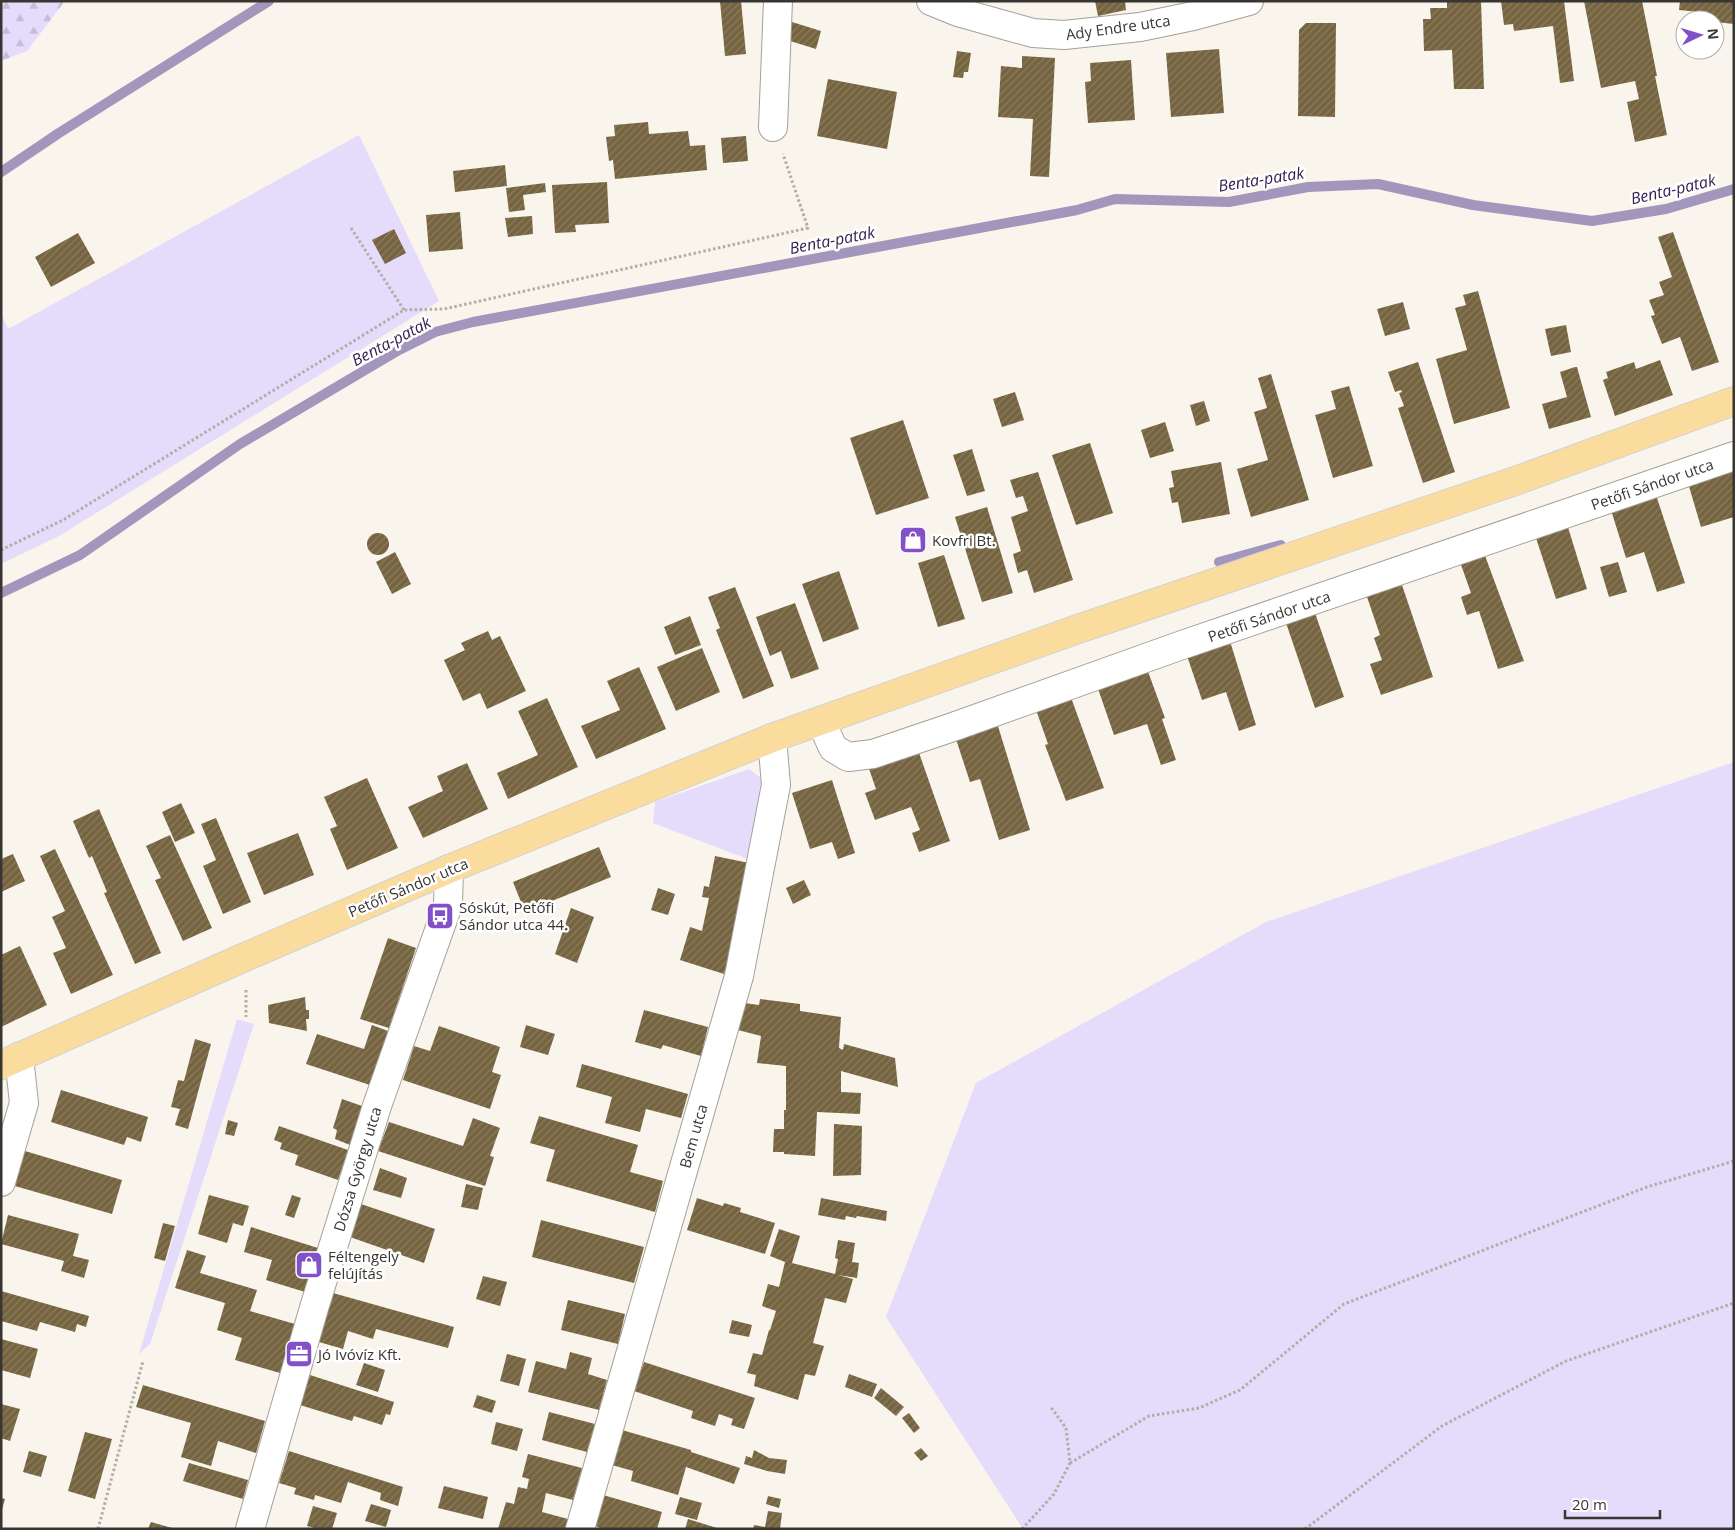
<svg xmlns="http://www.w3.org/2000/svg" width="1735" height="1530" viewBox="0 0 1735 1530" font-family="'Open Sans',sans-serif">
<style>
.green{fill:#e5dbfb}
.forest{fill:url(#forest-firs)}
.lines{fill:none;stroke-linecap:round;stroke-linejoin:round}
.stream{stroke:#a296bc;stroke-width:10}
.building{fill:url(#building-hatch)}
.minor-casing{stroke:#a4a099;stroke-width:30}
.major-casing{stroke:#d3d3d2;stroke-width:30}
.path{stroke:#b1aea8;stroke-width:3;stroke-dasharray:2.5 2.5;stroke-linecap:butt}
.minor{stroke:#fff;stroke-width:28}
.major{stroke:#f9dc9e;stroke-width:28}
.labels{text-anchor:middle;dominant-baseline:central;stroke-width:5;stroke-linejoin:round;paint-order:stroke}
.street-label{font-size:15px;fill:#373633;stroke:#fff}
.poi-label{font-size:15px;fill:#373633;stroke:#fff;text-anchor:start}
.water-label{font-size:16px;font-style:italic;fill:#311e4e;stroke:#fff}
</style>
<defs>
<pattern id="forest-firs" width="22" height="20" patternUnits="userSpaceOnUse" patternTransform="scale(1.25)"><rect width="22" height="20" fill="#e5dbfb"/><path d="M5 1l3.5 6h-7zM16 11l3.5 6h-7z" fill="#c5bdd8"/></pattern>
<pattern id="building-hatch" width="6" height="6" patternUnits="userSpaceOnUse" patternTransform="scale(1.25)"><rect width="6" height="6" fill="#766440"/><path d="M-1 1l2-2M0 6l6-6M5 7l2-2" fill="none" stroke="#897c60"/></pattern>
</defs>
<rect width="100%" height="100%" fill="#f9f5ed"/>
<g class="green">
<path d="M359,135L439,301L59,536L1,564V313L8,329Z"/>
<path d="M1734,762V1529H1023L886,1317L976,1083L1266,922Z"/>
<path d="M749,769L765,781L750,860L653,823L655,802Z"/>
<path d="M237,1019L254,1024L150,1344L139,1354Z"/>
</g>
<path class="forest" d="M1,1H65L27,51L1,61Z"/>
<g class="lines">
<g class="stream">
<path d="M1,172L59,133L269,1"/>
<path d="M1219,562L1281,545"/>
<path d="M1,593L80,555L240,444L399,350L435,332L473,322L1077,210L1115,199L1229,202L1308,187L1378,184L1473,205L1592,221L1666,209L1734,189"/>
</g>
</g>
<g class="building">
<path d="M720,1H741L746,54L725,56Z"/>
<path d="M1095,1H1125L1126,10L1098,16Z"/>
<path d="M1447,1H1481L1484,89H1454L1452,50L1424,51L1423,19H1431L1430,8H1447Z"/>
<path d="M1501,1H1564L1574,81L1560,83L1553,26L1514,31L1513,24L1504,25Z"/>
<path d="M1584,1H1642L1657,76H1655L1667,135L1635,142L1627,102L1639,99L1635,81L1601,88Z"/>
<path d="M1680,1H1734V24L1715,22V20H1698L1699,12L1679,10Z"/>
<path d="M792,22L821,31L816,49L787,40Z"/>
<path d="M1306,23H1336L1335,117L1298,116L1299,30Z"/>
<path d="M1219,49L1224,113L1171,117L1166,53Z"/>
<path d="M957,51L971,53L968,72H964L963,78L953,77Z"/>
<path d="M1022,56L1055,58L1049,177L1030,176L1033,119L998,117L1001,66L1022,68Z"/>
<path d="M1131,60L1135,120L1088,123L1085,82L1091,81L1090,63Z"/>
<path d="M828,79L897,92L887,149L817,136Z"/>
<path d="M648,122L649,134L688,131L690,146L705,145L707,170L615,179L613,160L609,161L606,137L615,136L614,125Z"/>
<path d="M746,136L748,161L723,163L721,138Z"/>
<path d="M505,165L507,186L455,192L453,171Z"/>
<path d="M607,182L609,223L575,225L576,232L555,233L552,185Z"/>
<path d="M545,183L546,192L523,195L525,210L509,212L506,188Z"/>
<path d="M460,212L463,249L429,252L426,215Z"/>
<path d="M532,216L533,234L508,237L505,218Z"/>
<path d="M394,229L406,253L385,264L372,240Z"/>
<path d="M1673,232L1719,362L1692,371L1680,337L1662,344L1651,316L1655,315L1649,300L1664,295L1659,282L1672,277L1658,237Z"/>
<path d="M78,233L95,263L51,287L35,257Z"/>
<path d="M1478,291L1510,408L1454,424L1436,359L1467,350L1455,308L1466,305L1463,295Z"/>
<path d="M1403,302L1410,329L1385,336L1377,309Z"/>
<path d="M1566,325L1571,352L1551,356L1545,329Z"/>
<path d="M1660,360L1673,395L1615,416L1603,380L1608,378L1606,372L1634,362L1636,369Z"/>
<path d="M1418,362L1455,472L1423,483L1398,408L1404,406L1399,393L1402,392L1401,390L1395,392L1388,372Z"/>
<path d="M1575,367H1577L1591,417L1549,429L1542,404L1567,397L1560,372Z"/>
<path d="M1271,374L1309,500L1251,517L1237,469L1268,460L1254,412L1267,408L1258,378Z"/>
<path d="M1349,386L1373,466L1333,478L1315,415L1336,409L1331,391Z"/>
<path d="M1015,392L1024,420L1002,427L993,399Z"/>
<path d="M1204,401L1210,421L1196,426L1190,405Z"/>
<path d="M903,420L929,498L876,515L850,438Z"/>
<path d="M1165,422L1174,451L1150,458L1141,430Z"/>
<path d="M1090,443L1113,513L1076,525L1052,455Z"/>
<path d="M972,449L985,491L967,496L953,455Z"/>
<path d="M1221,462L1230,514L1182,523L1178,502L1172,503L1169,488L1174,487L1171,471Z"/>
<path d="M1734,468V517L1701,527L1688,483Z"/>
<path d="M1038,472L1073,580L1034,593L1027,570L1018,573L1013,554L1021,551L1011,517L1028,511L1023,496L1016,498L1010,480Z"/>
<path d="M1656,495L1685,583L1657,592L1644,552L1626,558L1611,510Z"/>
<path d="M987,507L1013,593L982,602L955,517Z"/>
<path d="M1567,524L1587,589L1556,599L1535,535Z"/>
<circle cx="378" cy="544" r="11"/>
<path d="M395,552L411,584L392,594L376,562Z"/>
<path d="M1484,553L1524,661L1498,669L1479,611L1467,615L1461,597L1471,593L1460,562Z"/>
<path d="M944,555L965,619L938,627L918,563Z"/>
<path d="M1618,562L1627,592L1609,597L1600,567Z"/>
<path d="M839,571L859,629L823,642L802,584Z"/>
<path d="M1401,582L1433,677L1381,695L1370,664L1382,660L1374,638L1380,635L1366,594Z"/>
<path d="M735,587L774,686L743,699L716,630L720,628L708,597Z"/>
<path d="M795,603L819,669L791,679L781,651L770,656L756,617Z"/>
<path d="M1314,610L1344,697L1315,708L1285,620Z"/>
<path d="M690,616L701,645L675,655L664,627Z"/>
<path d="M488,631L492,640L500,636L526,691L487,709L480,693L463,701L444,660L465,650L461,643Z"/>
<path d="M1229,638L1256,725L1239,731L1226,692L1202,700L1186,653Z"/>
<path d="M702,648L720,692L676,711L657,667Z"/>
<path d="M1146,666L1165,718L1162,719L1176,760L1161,765L1147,724L1114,735L1096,683Z"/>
<path d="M639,667L666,729L596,759L581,726L620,710L607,681Z"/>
<path d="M1069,692L1104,788L1066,801L1045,745L1048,744L1034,704Z"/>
<path d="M547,698L578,767L508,799L497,773L538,755L518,711Z"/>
<path d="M997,723L1030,830L999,840L980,779L970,782L955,736Z"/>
<path d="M918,750L950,841L919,852L912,833L920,830L911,807L875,820L865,793L876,789L868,766Z"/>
<path d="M467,763L488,809L423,838L408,807L443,791L437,776Z"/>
<path d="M367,778L398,848L347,870L330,829L337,826L324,797Z"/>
<path d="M832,780L855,853L838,859L832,842L810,849L792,793Z"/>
<path d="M181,803L195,833L175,842L162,812Z"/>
<path d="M99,809L161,953L135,964L104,893L107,892L92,856L89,858L73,821Z"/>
<path d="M216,818L251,902L223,914L203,866L216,860L201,824Z"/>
<path d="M298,833L314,875L264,895L247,853Z"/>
<path d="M170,835L212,928L183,941L155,880L161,878L146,846Z"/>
<path d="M599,847L611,877L525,912L513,882Z"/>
<path d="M55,849L113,975L71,994L53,953L66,948L52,917L65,911L40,856Z"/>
<path d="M13,854L25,881L1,892V859Z"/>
<path d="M715,856L749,863L734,941L724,974L680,960L690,927L702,931L709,898L702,897L704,886L709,887Z"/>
<path d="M804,880L811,895L793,904L786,888Z"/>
<path d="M658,888L675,894L668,915L651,910Z"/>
<path d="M571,908L594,917L577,963L555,954Z"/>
<path d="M388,938L416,948L389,1028L360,1019Z"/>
<path d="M20,946L47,1005L1,1027V955Z"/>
<path d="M305,997L306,1010H309V1019H306L307,1031L269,1023L268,1005Z"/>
<path d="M760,999L800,1004V1011L841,1017L839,1048L843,1050L844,1044L895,1058L898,1087L841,1071V1092L861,1093L860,1114L817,1112L815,1156L784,1154V1152H773L774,1129H784V1110H786V1066L757,1063L761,1036L738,1030L744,1003L759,1005Z"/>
<path d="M644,1010L708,1027L701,1056L663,1045L661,1049L635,1042Z"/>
<path d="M372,1025L388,1031L370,1085L306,1064L317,1034L364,1049Z"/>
<path d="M526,1025L555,1034L548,1055L520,1047Z"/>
<path d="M439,1026L500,1047L492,1072L501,1075L490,1109L403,1080L414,1046L430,1051Z"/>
<path d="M195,1039L211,1044L188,1129L175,1125L180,1109L171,1107L178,1080L184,1081Z"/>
<path d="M582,1064L688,1094L681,1118L646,1109L640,1132L605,1123L612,1097L576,1087Z"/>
<path d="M61,1090L148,1117L141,1142L127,1137L124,1145L51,1122Z"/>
<path d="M342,1099L362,1106L350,1145L335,1139L337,1130L333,1128Z"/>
<path d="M539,1116L638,1145L630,1172L663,1181L655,1212L546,1181L555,1150L530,1143Z"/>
<path d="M473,1118L500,1128L490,1156L494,1157L485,1186L378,1151L389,1122L463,1146Z"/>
<path d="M228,1120L238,1123L234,1136L225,1134Z"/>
<path d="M834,1124L862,1126L861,1175L833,1176Z"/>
<path d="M279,1126L348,1150L338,1180L295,1165L298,1155L280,1149L282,1143L274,1140Z"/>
<path d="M25,1151L122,1180L112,1214L15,1186Z"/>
<path d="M380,1168L407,1178L401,1198L373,1190Z"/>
<path d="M466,1184L483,1188L478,1210L461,1207Z"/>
<path d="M209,1195L249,1206L243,1226L233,1223L227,1243L198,1234Z"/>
<path d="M292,1195L301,1198L294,1218L285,1215Z"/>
<path d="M697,1198L723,1206L724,1203L741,1208L740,1212L775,1223L765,1254L687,1230Z"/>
<path d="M821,1198L887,1211L886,1221L857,1216L856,1218L846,1216L845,1220L818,1215Z"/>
<path d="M361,1204L435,1229L424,1263L350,1237Z"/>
<path d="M8,1215L79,1234L73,1256L89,1260L84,1278L61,1271L64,1261L1,1244Z"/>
<path d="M541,1220L644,1247L634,1283L532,1257Z"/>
<path d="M163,1223L175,1226L165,1261L154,1258Z"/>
<path d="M251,1227L318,1248L305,1292L266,1280L272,1260L244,1252Z"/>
<path d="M779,1229L800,1236L792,1263L835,1274L838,1259L835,1258L838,1240L855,1243L852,1262L859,1263L857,1278L838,1275L853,1279L846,1303L825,1298L813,1343L824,1346L815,1376L805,1374L798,1400L754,1386L756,1375L747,1373L753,1353L762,1355L769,1330H770L776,1311L762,1306L768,1284L779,1287L785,1262L770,1256Z"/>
<path d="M187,1250L206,1256L200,1273L257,1290L250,1311L295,1324L280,1373L235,1360L242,1338L217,1330L225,1303L175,1288Z"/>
<path d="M483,1276L507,1282L500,1306L476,1299Z"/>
<path d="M1,1291L89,1316L86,1327L77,1324L75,1332L40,1322L37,1331L1,1321Z"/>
<path d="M333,1293L454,1327L448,1348L376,1329L373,1339L348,1331L343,1349L319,1342Z"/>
<path d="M568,1300L625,1314L618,1344L561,1330Z"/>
<path d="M732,1320L752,1325L749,1337L729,1333Z"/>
<path d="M1,1339L38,1349L30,1378L1,1370Z"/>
<path d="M570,1352L592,1358L588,1374L607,1380L599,1410L528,1392L536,1361L566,1369Z"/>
<path d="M507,1354L526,1359L519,1386L500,1381Z"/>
<path d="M644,1362L755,1398L744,1429L731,1425L733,1419L719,1414L715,1426L691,1418L693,1411L634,1391Z"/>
<path d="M364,1363L385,1370L378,1392L356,1385Z"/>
<path d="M849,1374L877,1384L872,1397L845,1387Z"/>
<path d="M310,1375L394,1402L390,1415L386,1414L382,1425L354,1416L352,1421L300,1405Z"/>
<path d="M143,1385L265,1421L256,1453L218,1441L211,1466L181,1457L191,1423L136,1407Z"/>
<path d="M881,1388L904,1407L896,1416L874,1398Z"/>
<path d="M477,1395L496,1401L492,1413L473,1407Z"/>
<path d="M1,1404L20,1409L10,1441L1,1438Z"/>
<path d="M549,1412L595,1424L587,1452L542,1440Z"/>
<path d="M909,1413L920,1428L914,1433L902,1418Z"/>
<path d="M496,1422L523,1429L517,1451L491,1444Z"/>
<path d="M622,1430L691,1450V1452L740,1468L734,1484L686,1467L678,1495L631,1481L633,1471L612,1465Z"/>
<path d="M85,1432L112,1439L95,1499L68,1491Z"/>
<path d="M921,1448L928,1456L921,1461L914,1453Z"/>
<path d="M754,1450L769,1458L787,1460L785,1474L767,1471L744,1464L746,1456L752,1458Z"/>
<path d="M29,1451L47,1456L41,1477L23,1472Z"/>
<path d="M289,1451L403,1487L398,1506L380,1500L381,1493L348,1482L341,1503L315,1495L314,1500L294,1494L296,1488L279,1483Z"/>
<path d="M528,1454L582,1468L573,1500L546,1493L542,1512L568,1519L565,1529H498L506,1502L514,1504L518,1487L527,1489L529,1479L522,1477Z"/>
<path d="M189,1463L248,1480L243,1499L183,1481Z"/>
<path d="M444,1486L488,1497L483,1519L438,1508Z"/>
<path d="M603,1495L662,1512L657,1529H603L595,1526Z"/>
<path d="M768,1496L781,1499L779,1508L766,1504Z"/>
<path d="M680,1497L702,1503L697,1520L675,1514Z"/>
<path d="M1,1498L5,1499L2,1510H1Z"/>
<path d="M371,1504L391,1510L386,1527L365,1521Z"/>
<path d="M313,1506L337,1513L332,1529H318L307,1526Z"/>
<path d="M768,1511L782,1513L780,1529H753L754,1525L765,1527Z"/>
<path d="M688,1519L717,1528V1529H685Z"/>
<path d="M151,1522L172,1528V1529H148Z"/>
</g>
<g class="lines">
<g class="minor-casing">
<g id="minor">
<path d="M931,1L958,12L1004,25L1033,33L1064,35L1140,27L1193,16L1249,1"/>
<path d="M773,127L778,1"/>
<path d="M821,721L833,748L848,757L873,754L950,728L1182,645L1734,456"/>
<path d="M1,1182L24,1103L19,1057"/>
<path d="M250,1529L314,1308L377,1106L448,905L449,869"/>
<path d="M580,1529L739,976L776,785L772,738"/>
</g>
</g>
<g class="major-casing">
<path id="major" d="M1,1065L245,957L449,869L772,738L1078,629L1518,480L1734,401"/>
</g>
<g class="path">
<path d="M351,228L404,310"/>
<path d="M1,550L63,520L404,310L444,309L808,228L783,154"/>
<path d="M246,990V1017"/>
<path d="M1070,1463L1149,1416L1199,1408L1240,1390L1344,1304L1647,1187L1734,1161"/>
<path d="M98,1529L143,1361"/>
<path d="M1022,1529L1054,1494L1070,1463L1066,1428L1050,1406"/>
<path d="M1305,1529L1442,1426L1566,1361L1734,1303"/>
</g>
<use href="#minor" class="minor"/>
<use href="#major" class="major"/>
</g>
<defs>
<g id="shop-square" transform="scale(1.4375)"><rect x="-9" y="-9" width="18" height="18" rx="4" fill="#8251c9" stroke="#fff"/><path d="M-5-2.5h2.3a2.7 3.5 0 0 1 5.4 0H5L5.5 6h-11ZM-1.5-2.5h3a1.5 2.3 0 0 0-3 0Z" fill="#fff"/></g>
<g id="bus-square" transform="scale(1.4375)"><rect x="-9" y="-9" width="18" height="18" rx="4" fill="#8251c9" stroke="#fff"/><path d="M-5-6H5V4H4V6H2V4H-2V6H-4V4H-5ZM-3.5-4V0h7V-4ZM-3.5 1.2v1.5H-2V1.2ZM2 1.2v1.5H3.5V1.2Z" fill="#fff"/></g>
<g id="office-square" transform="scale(1.4375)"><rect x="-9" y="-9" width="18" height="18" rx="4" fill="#8251c9" stroke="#fff"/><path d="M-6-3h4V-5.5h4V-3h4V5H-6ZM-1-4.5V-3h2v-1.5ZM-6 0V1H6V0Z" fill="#fff"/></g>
</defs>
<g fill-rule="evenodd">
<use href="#shop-square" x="913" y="540"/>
<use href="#bus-square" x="440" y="916"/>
<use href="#shop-square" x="309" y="1265"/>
<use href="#office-square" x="299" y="1354"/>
</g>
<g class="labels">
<g class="street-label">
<text transform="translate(1118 27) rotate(-8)">Ady Endre utca</text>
<text transform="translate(1652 484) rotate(-19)">Petőfi Sándor utca</text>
<text transform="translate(1269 616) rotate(-19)">Petőfi Sándor utca</text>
<text transform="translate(408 887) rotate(-23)">Petőfi Sándor utca</text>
<text transform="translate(693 1136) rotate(-74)">Bem utca</text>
<text transform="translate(357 1169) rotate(-73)">Dózsa György utca</text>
</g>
<g class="poi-label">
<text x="932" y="540">Kovfri Bt.</text>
<text x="459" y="907">Sóskút, Petőfi<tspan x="459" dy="17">Sándor utca 44.</tspan></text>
<text x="328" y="1256">Féltengely<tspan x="328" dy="17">felújítás</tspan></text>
<text x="318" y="1354">Jó Ivóvíz Kft.</text>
</g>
<g class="water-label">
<text transform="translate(1261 179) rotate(-9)">Benta-patak</text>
<text transform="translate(1673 189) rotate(-13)">Benta-patak</text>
<text transform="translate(832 240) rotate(-11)">Benta-patak</text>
<text transform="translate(391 341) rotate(-28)">Benta-patak</text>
</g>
</g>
<rect width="1735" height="1530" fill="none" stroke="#373633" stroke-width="5"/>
<g transform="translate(1700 35) rotate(85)"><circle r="24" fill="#ffffff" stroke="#afafad"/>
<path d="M0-4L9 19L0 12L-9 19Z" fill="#8251c9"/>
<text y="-8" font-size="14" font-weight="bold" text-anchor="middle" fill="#373633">N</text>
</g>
<path d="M1565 1510v8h95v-8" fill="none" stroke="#373633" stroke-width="2.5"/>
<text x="1572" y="1510" font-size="15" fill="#373633" stroke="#ffffff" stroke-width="4" paint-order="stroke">20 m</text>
</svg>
